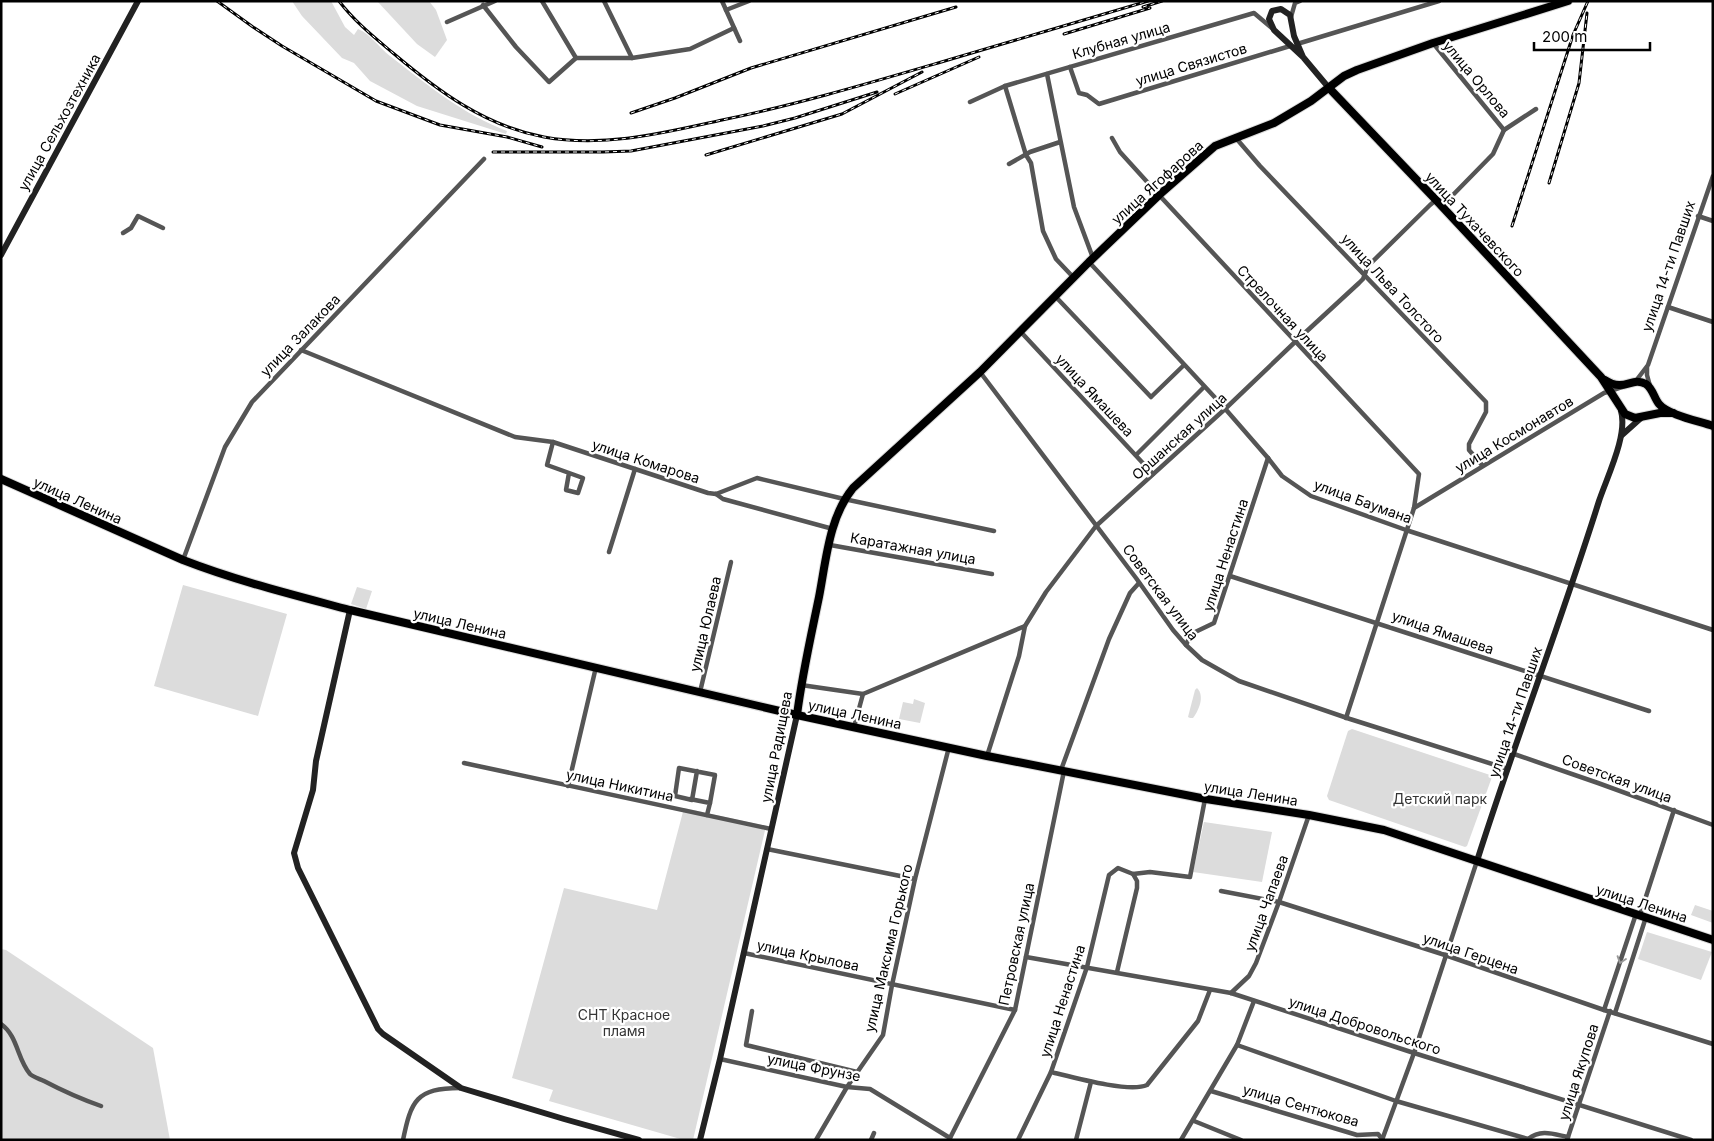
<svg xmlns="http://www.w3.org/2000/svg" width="1714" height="1141" viewBox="0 0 1714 1141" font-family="Inter,sans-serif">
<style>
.green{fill:#dcdcdc}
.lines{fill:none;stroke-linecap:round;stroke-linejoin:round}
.primary-casing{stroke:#dbdbdb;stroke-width:10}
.street{stroke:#555;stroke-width:4.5}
.secondary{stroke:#222;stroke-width:6}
.primary{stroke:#000;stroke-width:8}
.rail-casing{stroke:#000;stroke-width:3}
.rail{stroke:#fff;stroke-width:1;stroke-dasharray:4;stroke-linecap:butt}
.oneway{stroke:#999}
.labels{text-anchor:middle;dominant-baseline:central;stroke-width:4.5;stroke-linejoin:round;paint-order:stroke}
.street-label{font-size:14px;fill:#000;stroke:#fff}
.park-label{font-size:14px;fill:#333;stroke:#fff}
</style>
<rect width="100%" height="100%" fill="#fff"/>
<g class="green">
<path d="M292,1H331L345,27L354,35L358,29C371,34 379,48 390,56C426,84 464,115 507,131L506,134L417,106L370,81L354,63L342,58L302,16Z"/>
<path d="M377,1H429L436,10L447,40L435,57L417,44Z"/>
<path d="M183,585L287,614L258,716L154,686Z"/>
<path d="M357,587L372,591L366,609L351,604Z"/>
<path d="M1197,688C1205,696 1199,710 1193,718H1190L1188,717L1195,690Z"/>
<path d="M914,699L925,703L920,723L899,719L903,702L913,704Z"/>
<path d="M1352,729L1490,775L1492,777L1467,846L1465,847L1329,800L1327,796L1348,731Z"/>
<path d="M684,808L766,826L693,1140H684L549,1101L553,1090L512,1078L564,888L657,910Z"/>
<path d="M1204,822L1272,832L1262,882L1193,872Z"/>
<path d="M1695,905L1713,911V923L1691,915Z"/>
<path d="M1647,932L1712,952L1701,980L1638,959Z"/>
<path d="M1,949L6,950L153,1048L170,1140H1Z"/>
</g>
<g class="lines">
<g class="primary-casing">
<g id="primary">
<path d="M1329,88L1436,200L1601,377L1625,414L1635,418L1660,413H1673"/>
<path d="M1605,380C1625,393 1631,376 1646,384C1653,389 1654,398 1659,404C1668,415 1699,421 1713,426"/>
<path d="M1,479L183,560C237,581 294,595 350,610L797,715L987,756L1206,799L1309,815L1384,830L1713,940"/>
<path d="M797,715C802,675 811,636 819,597C826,561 829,517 853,488L980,372L1089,262L1159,195L1215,146L1274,123L1311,101L1344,76L1357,70L1433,43L1568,1"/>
</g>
</g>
<g class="street">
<path d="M542,1L576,58"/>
<path d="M604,1L632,58"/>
<path d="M722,1L740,41"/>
<path d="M483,5L516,47L549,82L576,58H632L690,49L734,28"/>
<path d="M726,10L749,1"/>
<path d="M1291,17L1295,3L1300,1"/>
<path d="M447,22L495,1"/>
<path d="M1433,43L1504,130"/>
<path d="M1297,44L1439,1"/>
<path d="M1070,67L1079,93L1087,95L1099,104L1290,46"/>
<path d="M1047,74L1074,207L1093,258"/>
<path d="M1005,86L1026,155L1031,163L1043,231L1056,259L1074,278"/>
<path d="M970,102L1005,86L1254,13L1273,29"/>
<path d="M1504,130L1536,109"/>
<path d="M1235,137L1260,166L1486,402V412L1469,444V450L1482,465"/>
<path d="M1112,138L1120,152L1159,195L1419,474L1414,508L1346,718"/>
<path d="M1009,164L1030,152L1060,142"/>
<path d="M1698,216L1713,221"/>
<path d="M123,233L131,228L138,216L163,228"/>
<path d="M1089,262L1221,404L1268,458L1282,476L1311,496L1406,530L1713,630"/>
<path d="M1055,296L1151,397L1184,365"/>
<path d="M1668,307L1713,322"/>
<path d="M1020,331L1153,474"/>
<path d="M301,350L515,437L553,442L708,493L716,494L757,478L844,499L994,531"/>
<path d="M1647,367V375L1650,386"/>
<path d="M980,372L1136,578L1173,630L1186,645L1202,660L1239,681L1350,719L1508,769"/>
<path d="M1635,382L1648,365L1713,176"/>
<path d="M553,442L547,465L583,478L578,493L566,490L569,473"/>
<path d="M1136,455L1204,387"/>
<path d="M716,494L723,499L833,529"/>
<path d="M1414,508L1604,393L1622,387"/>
<path d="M830,545L992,574"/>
<path d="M609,552L635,469"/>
<path d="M183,560L225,447L252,402L484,159"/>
<path d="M1230,576C1370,620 1509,667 1649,711"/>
<path d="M1186,645L1191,634L1214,623L1268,458"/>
<path d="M801,685L863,694"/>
<path d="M700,692L731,562"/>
<path d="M854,727L863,694L1025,626L1046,592L1096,526L1225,409L1295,342L1359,283L1363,279L1368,266L1430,205L1436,200H1448L1493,154L1504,130"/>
<path d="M1514,754L1598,783L1713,825"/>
<path d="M987,756L1019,656L1025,626"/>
<path d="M464,763L771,829"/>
<path d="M1061,770L1109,639L1130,593L1139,583"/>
<path d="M697,771L692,800L675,796L679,768L715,775L710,803"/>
<path d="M568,786L596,667"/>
<path d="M690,799L710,803L707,815"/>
<path d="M767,849L915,879"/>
<path d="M1221,891L1279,902L1445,955L1604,1010L1713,1044"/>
<path d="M1640,915L1674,810"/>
<path d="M744,953L1015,1010"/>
<path d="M1026,957L1231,993L1414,1053L1691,1140"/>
<path d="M1117,972L1137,888V881L1133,874"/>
<path d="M1231,993L1249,976L1256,963L1279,902L1309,815"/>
<path d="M1604,1010L1636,914"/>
<path d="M752,1011L746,1045L857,1072"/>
<path d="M1615,1013L1646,917"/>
<path d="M1,1024C18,1036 17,1059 30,1074C33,1077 40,1079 44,1081C63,1091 81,1099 101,1106"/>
<path d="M1237,1045L1396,1101L1528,1139C1541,1129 1553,1134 1568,1137"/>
<path d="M720,1059L847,1087L870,1089L950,1138"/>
<path d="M1051,1072C1072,1077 1129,1093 1147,1085L1198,1021L1210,990"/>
<path d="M1211,1091L1357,1135L1378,1134L1383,1140"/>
<path d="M1194,1121L1241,1140"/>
<path d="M403,1140C411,1101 416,1088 460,1088"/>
<path d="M816,1140L847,1087L883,1035L892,985L915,879L949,747"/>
<path d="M871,1140L874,1133"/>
<path d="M949,1140L1015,1010L1064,771"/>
<path d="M1018,1140L1051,1072L1087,967L1109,875L1118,868L1133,874L1150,872L1190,877L1205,799"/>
<path d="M1076,1140L1091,1082"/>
<path d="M1181,1140L1237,1045L1254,1001"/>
<path d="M1382,1140L1414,1053L1477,861"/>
<path d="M1567,1140L1610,1011"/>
</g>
<g class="secondary">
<path d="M1303,57L1294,36L1290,15L1281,9L1272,11L1269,19L1274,30L1303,57L1329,88"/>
<path d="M1,255L138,1"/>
<path d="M1622,435L1641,418"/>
<path d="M350,610L316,761L313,790L294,853L298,868L378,1029L383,1034L461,1088L564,1119L639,1140"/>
<path d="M1477,861C1515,741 1561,622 1599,501C1607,477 1628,435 1621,411"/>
<path d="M700,1140L720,1059L797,715"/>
</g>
<use href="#primary" class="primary"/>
<g class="rail-casing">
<g id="rail">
<path d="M217,1L253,27L282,46L376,101L440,125L507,137L542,147"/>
<path d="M339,1C354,21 374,37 393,53C438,91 485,126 544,137C604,148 663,133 722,120C795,105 866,84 938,63C1008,42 1078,22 1148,1"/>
<path d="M1143,7L1162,1"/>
<path d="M1064,34L1150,8"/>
<path d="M895,94L979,57"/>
<path d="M631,113L675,98L751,68L956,7"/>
<path d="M493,152H603L631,151L763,126L795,118L877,92"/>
<path d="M706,155L842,114L922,72"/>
<path d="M1549,183L1579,83L1587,13"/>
<path d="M1512,226L1573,35L1588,1"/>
</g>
</g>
<use href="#rail" class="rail"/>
</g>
<defs><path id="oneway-chevron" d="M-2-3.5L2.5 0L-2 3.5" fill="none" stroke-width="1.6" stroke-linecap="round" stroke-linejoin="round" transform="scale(1.25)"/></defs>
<use class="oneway" href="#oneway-chevron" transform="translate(1621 960) rotate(108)"/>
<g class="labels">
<g class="street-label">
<text transform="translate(1121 40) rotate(-16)">Клубная улица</text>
<text transform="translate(1191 64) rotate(-17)">улица Связистов</text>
<text transform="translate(1477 79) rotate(50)">улица Орлова</text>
<text transform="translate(59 122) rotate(-61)">улица Сельхозтехника</text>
<text transform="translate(1157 182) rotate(-42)">улица Ягофарова</text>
<text transform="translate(1475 224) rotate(47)">улица Тухачевского</text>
<text transform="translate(1668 266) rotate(-71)">улица 14-ти Павших</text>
<text transform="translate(1393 288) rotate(47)">улица Льва Толстого</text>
<text transform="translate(1283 313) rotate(47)">Стрелочная улица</text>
<text transform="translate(300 335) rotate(-46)">улица Залакова</text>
<text transform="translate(1095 395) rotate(47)">улица Ямашева</text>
<text transform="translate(1514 434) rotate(-31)">улица Космонавтов</text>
<text transform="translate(1179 436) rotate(-42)">Оршанская улица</text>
<text transform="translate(646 461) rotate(18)">улица Комарова</text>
<text transform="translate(78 500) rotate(24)">улица Ленина</text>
<text transform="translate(1363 501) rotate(20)">улица Баумана</text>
<text transform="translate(913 548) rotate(10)">Каратажная улица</text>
<text transform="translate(1225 555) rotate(-72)">улица Ненастина</text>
<text transform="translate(1161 592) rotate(53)">Советская улица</text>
<text transform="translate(460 623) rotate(13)">улица Ленина</text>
<text transform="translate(705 624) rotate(-77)">улица Юлаева</text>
<text transform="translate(1443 632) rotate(19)">улица Ямашева</text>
<text transform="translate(1515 712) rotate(-71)">улица 14-ти Павших</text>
<text transform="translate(855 714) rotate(12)">улица Ленина</text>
<text transform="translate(776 747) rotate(-79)">улица Радищева</text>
<text transform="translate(1617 778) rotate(20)">Советская улица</text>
<text transform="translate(620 785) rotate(12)">улица Никитина</text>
<text transform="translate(1251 793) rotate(9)">улица Ленина</text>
<text transform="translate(1266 903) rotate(-70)">улица Чапаева</text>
<text transform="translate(1642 903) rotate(18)">улица Ленина</text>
<text transform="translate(1016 944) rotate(-78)">Петровская улица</text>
<text transform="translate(888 948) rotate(-77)">улица Максима Горького</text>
<text transform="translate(1471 953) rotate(19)">улица Герцена</text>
<text transform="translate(808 955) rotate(12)">улица Крылова</text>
<text transform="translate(1062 1001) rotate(-72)">улица Ненастина</text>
<text transform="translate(1365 1025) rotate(18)">улица Добровольского</text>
<text transform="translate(814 1067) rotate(11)">улица Фрунзе</text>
<text transform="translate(1578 1072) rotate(-72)">улица Якупова</text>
<text transform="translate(1301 1105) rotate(16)">улица Сентюкова</text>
</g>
<g class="park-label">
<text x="1440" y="798">Детский парк</text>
<text x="624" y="1014">СНТ Красное<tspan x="624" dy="16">пламя</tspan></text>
</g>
</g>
<rect width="1714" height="1141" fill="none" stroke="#000000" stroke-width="5"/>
<path d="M1534 42v8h116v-8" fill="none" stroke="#000000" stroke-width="2.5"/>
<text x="1542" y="42" font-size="15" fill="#000000" stroke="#ffffff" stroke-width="4" paint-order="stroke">200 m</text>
</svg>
